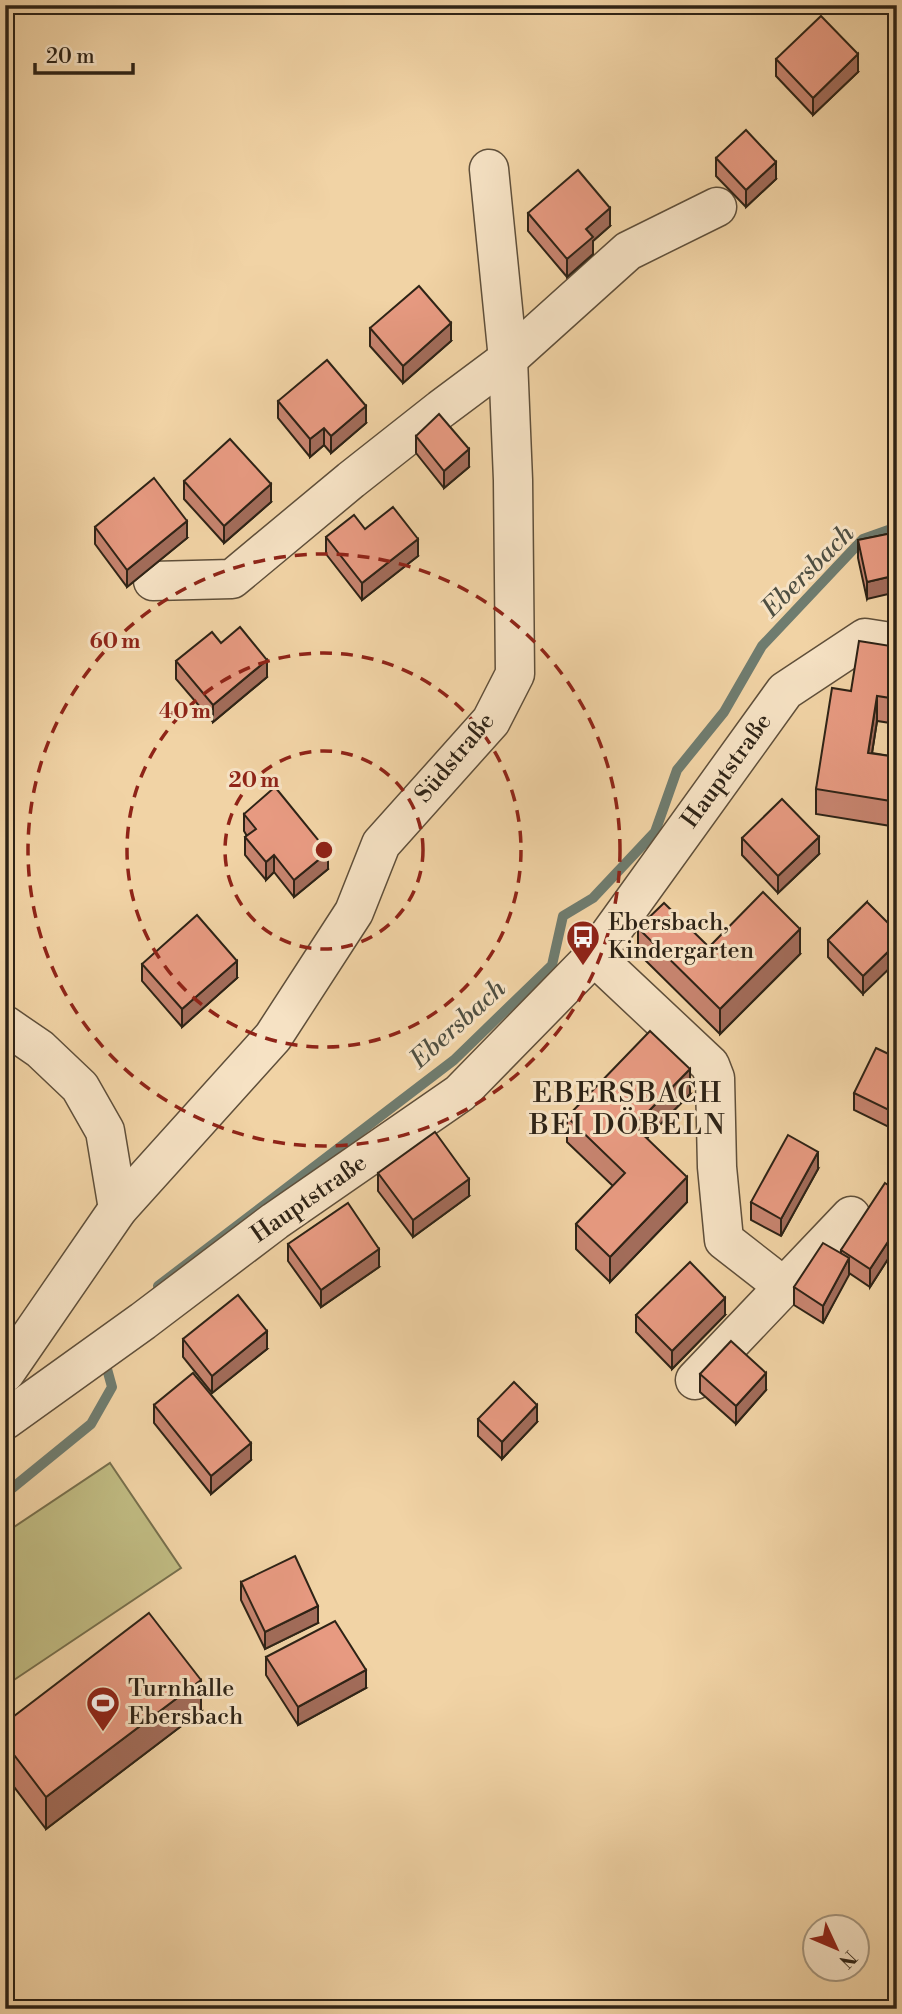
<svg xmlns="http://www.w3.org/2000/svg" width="902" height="2014" viewBox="0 0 902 2014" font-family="'Libre Bodoni',serif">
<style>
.green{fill:#c0bb82;stroke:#776f4c;stroke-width:2}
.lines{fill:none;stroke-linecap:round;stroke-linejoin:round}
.stream{stroke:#6f7c6f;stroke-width:10}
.minor-casing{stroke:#5f4f3a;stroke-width:41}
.minor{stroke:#f6e2c4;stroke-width:38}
.wall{fill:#c7846f;stroke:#2e2316;stroke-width:2}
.shaded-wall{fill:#a26c5a;stroke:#2e2316;stroke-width:2}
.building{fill:#e79a81;stroke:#2e2316;stroke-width:2}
.ring{fill:none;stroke:#8f2418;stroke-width:3.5;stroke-dasharray:12 9}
.labels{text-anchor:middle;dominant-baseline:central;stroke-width:6;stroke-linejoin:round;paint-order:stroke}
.street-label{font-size:24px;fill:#2e2316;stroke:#f6e2c4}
.poi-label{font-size:24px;fill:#2e2316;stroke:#f6e2c4;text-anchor:start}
.water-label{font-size:26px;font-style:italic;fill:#4f4f42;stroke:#f6e2c4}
.quarter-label{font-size:28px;letter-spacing:2px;fill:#2e2316;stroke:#f6e2c4}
.centre{fill:#8f2418;stroke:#f6e2c4;stroke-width:3.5}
.ring-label{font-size:21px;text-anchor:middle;font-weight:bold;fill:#8f2418;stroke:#f6e2c4;stroke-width:6;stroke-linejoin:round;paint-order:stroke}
</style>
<rect width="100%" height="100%" fill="#f1d3a5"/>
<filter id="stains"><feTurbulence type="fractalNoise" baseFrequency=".00286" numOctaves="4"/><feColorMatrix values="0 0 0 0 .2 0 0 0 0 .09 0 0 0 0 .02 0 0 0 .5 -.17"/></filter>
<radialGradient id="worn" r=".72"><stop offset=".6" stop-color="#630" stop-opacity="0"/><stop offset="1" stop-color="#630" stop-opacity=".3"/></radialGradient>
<path class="green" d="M110,1463L181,1568L5,1686V1533Z"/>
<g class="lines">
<g class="stream">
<path d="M158,1286L454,1060L552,965L563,916L593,898L655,832L677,770L724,712L762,646L863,539L897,527"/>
<path d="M5,1494L91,1424L112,1387L104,1358"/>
</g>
<g class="minor-casing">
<g id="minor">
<path d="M153,581L232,579L351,480L441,409L508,359L628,251L717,207"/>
<path d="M594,956L710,1065L715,1078L717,1167L724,1240L783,1286"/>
<path d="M5,1025L40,1049L80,1087L105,1131L118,1209"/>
<path d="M5,1373L118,1209L273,1037L354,912L381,844L491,721L515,674L513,480L508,359L489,169"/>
<path d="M695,1380L851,1216"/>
<path d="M5,1420L143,1321L275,1221L460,1093L594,956L785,691L865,638L897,643"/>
</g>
</g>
<use href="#minor" class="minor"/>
</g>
<g class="wall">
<path d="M776,59L858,72L813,115L776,76Z"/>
<path d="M716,158L776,179L746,207L716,176Z"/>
<path d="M528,213L610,226L593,241V254L567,277L528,231Z"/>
<path d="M370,328L451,341L403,383L370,346Z"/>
<path d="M278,401L366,423L331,453L324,445L310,457L278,418Z"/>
<path d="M416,436L469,467L444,488L416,453Z"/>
<path d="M184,481L271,502L224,543L184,499Z"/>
<path d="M95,527L187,538L127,587L95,544Z"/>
<path d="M365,529L418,556L362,600L326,554V537Z"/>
<path d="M897,532L867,599L858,558V540Z"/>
<path d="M221,643L267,677L213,722L176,679V661Z"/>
<path d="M897,647V724L877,721L872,753L897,757V827L816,814V789L851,691Z"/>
<path d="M244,814L328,869L294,897L274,872L266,880L245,855V837L247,836L244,831Z"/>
<path d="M742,838L819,854L778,893L742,855Z"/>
<path d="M867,902L863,994L828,957V940Z"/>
<path d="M638,928L709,947L800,954L720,1034L638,953Z"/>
<path d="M142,964L237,978L182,1027L142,981Z"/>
<path d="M897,1058V1131L854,1110V1093Z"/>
<path d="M690,1094L647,1138L687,1202L610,1282L576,1249V1224L613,1186L567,1142V1117Z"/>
<path d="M897,1149V1170L895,1169V1151Z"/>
<path d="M818,1169L781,1236L751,1220V1202Z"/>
<path d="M378,1173L469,1196L413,1237L378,1191Z"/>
<path d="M897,1191V1245L870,1287L849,1273L823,1323L794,1305V1287L841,1253V1250Z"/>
<path d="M288,1244L379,1267L321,1307L288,1261Z"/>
<path d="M636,1315H725L672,1369L636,1332Z"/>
<path d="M183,1339L267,1349L212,1393L183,1357Z"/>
<path d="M700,1374L766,1390L736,1424L700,1392Z"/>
<path d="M154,1405L251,1460L211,1494L154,1423Z"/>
<path d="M478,1419L537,1422L502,1459L478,1436Z"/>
<path d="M241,1582L318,1623L265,1649L241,1600Z"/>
<path d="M266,1657L366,1688L298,1725L266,1675Z"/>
<path d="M201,1711L46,1829L5,1775V1723Z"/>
</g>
<g class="shaded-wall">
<path d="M858,54V72L813,115V98Z"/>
<path d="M776,162V179L746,207V190Z"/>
<path d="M610,208V226L593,241V254L567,277V259L586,229Z"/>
<path d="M451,323V341L403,383V366Z"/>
<path d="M366,406V423L331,453V436Z"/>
<path d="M324,428V445L310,457V439Z"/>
<path d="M469,449V467L444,488V471Z"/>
<path d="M271,484V502L224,543V526Z"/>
<path d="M187,521V538L127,587V570Z"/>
<path d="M418,539V556L362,600V583Z"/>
<path d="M897,575V592L867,599V582Z"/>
<path d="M267,660V677L213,722V705Z"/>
<path d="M877,696V721L868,778V753Z"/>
<path d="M819,837V854L778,893V876Z"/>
<path d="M328,852V869L294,897V880Z"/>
<path d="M274,855V872L266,880V862Z"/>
<path d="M800,929V954L720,1034V1009Z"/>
<path d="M897,943V961L863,994V976Z"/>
<path d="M237,961V978L182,1027V1009Z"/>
<path d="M690,1069V1094L634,1151V1126Z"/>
<path d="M818,1152V1169L781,1236V1219Z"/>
<path d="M687,1177V1202L610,1282V1257Z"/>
<path d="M469,1179V1196L413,1237V1220Z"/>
<path d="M897,1228V1245L870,1287V1269Z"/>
<path d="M379,1249V1267L321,1307V1290Z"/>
<path d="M849,1258V1275L823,1323V1306Z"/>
<path d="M725,1298V1315L672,1369V1351Z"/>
<path d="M267,1331V1349L212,1393V1376Z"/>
<path d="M766,1373V1390L736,1424V1406Z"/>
<path d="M537,1405V1422L502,1459V1442Z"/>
<path d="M251,1443V1460L211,1494V1476Z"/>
<path d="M318,1606V1623L265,1649V1632Z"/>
<path d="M366,1670V1688L298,1725V1707Z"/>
<path d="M201,1680V1711L46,1829V1797Z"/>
</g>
<g class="building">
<path d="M821,16L858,54L813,98L776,59Z"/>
<path d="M746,130L776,162L746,190L716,158Z"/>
<path d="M578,170L610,208L586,229L593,237L567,259L528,213Z"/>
<path d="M419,286L451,323L403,366L370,328Z"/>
<path d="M327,360L366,406L331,436L324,428L310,439L278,401Z"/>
<path d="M439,414L469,449L444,471L416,436Z"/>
<path d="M230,439L271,484L224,526L184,481Z"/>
<path d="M154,478L187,521L127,570L95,527Z"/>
<path d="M393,507L418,539L362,583L326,537L354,515L365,529Z"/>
<path d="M897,532V575L867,582L858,540Z"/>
<path d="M240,627L267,660L213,705L176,661L212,632L221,643Z"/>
<path d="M859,641L897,647V699L877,696L868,753L897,757V802L816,789L832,688L851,691Z"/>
<path d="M275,787L328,852L294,880L274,855L266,862L245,837L256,829L244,814Z"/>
<path d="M782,799L819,837L778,876L742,838Z"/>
<path d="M763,892L800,929L720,1009L638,928L664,903L709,947Z"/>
<path d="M867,902L897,932V943L863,976L828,940Z"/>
<path d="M197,915L237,961L182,1009L142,964Z"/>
<path d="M650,1031L690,1069L634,1126L687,1177L610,1257L576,1224L625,1173L567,1117Z"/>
<path d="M876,1048L897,1058V1114L854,1093Z"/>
<path d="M435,1132L469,1179L413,1220L378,1173Z"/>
<path d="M788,1135L818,1152L781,1219L751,1202Z"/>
<path d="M885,1183L897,1191V1228L870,1269L841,1250Z"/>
<path d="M348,1203L379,1249L321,1290L288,1244Z"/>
<path d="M823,1243L849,1258L823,1306L794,1287Z"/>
<path d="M690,1262L725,1298L672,1351L636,1315Z"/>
<path d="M238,1295L267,1331L212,1376L183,1339Z"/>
<path d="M731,1341L766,1373L736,1406L700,1374Z"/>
<path d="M193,1373L251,1443L211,1476L154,1405Z"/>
<path d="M514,1382L537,1405L502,1442L478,1419Z"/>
<path d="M295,1556L318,1606L265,1632L241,1582Z"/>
<path d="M149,1613L201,1680L46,1797L5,1743V1723Z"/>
<path d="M335,1621L366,1670L298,1707L266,1657Z"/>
</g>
<g class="ring">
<circle cx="324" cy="850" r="99"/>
<circle cx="324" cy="850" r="197"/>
<circle cx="324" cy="850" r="296"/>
</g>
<defs>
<g id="bus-pin" transform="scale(1.75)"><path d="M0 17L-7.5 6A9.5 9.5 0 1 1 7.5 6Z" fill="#8f2418" stroke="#f6e2c4"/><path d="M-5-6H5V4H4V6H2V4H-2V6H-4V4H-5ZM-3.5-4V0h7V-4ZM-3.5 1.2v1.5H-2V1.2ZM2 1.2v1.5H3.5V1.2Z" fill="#fff"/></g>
<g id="stadium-pin" transform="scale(1.75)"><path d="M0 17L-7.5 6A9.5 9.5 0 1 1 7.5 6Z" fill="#8f2418" stroke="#f6e2c4"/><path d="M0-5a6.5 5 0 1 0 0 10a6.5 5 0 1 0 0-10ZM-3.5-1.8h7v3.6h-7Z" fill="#fff"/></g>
</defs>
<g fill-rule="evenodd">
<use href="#bus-pin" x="583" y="937"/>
<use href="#stadium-pin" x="103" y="1703"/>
</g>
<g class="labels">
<g class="street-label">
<text transform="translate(455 758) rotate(-50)">Südstraße</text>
<text transform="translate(727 771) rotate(-54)">Hauptstraße</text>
<text transform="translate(309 1199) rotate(-35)">Hauptstraße</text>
</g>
<g class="poi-label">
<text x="608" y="923">Ebersbach,<tspan x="608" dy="28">Kindergarten</tspan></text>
<text x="128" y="1689">Turnhalle<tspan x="128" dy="28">Ebersbach</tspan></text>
</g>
<g class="water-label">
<text transform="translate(808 571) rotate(-45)">Ebersbach</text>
<text transform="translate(458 1024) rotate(-42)">Ebersbach</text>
</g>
<g class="quarter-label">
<text x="628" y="1093">EBERSBACH<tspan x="628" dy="32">BEI DÖBELN</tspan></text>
</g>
</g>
<circle cx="324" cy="850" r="10" class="centre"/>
<g class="ring-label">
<text x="115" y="648">60 m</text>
<text x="185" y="718">40 m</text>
<text x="254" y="787">20 m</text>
</g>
<rect width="902" height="2014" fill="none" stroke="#f1d3a5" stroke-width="28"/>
<rect x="7" y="7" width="888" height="2000" fill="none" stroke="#2e2316" stroke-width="3.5"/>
<rect x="14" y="14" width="874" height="1986" fill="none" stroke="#2e2316" stroke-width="2"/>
<g transform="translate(836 1948) rotate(134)"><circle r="33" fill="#f6e2c4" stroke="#a6967e" stroke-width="2"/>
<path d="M0-5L12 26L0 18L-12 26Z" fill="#8f2418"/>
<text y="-10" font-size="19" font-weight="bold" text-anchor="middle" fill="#2e2316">N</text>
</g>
<path d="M35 63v10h98v-10" fill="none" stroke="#2e2316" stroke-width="3.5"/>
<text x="46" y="63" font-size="21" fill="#2e2316" stroke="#f6e2c4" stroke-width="5" paint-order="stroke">20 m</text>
<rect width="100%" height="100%" filter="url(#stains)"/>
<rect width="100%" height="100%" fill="url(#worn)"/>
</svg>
